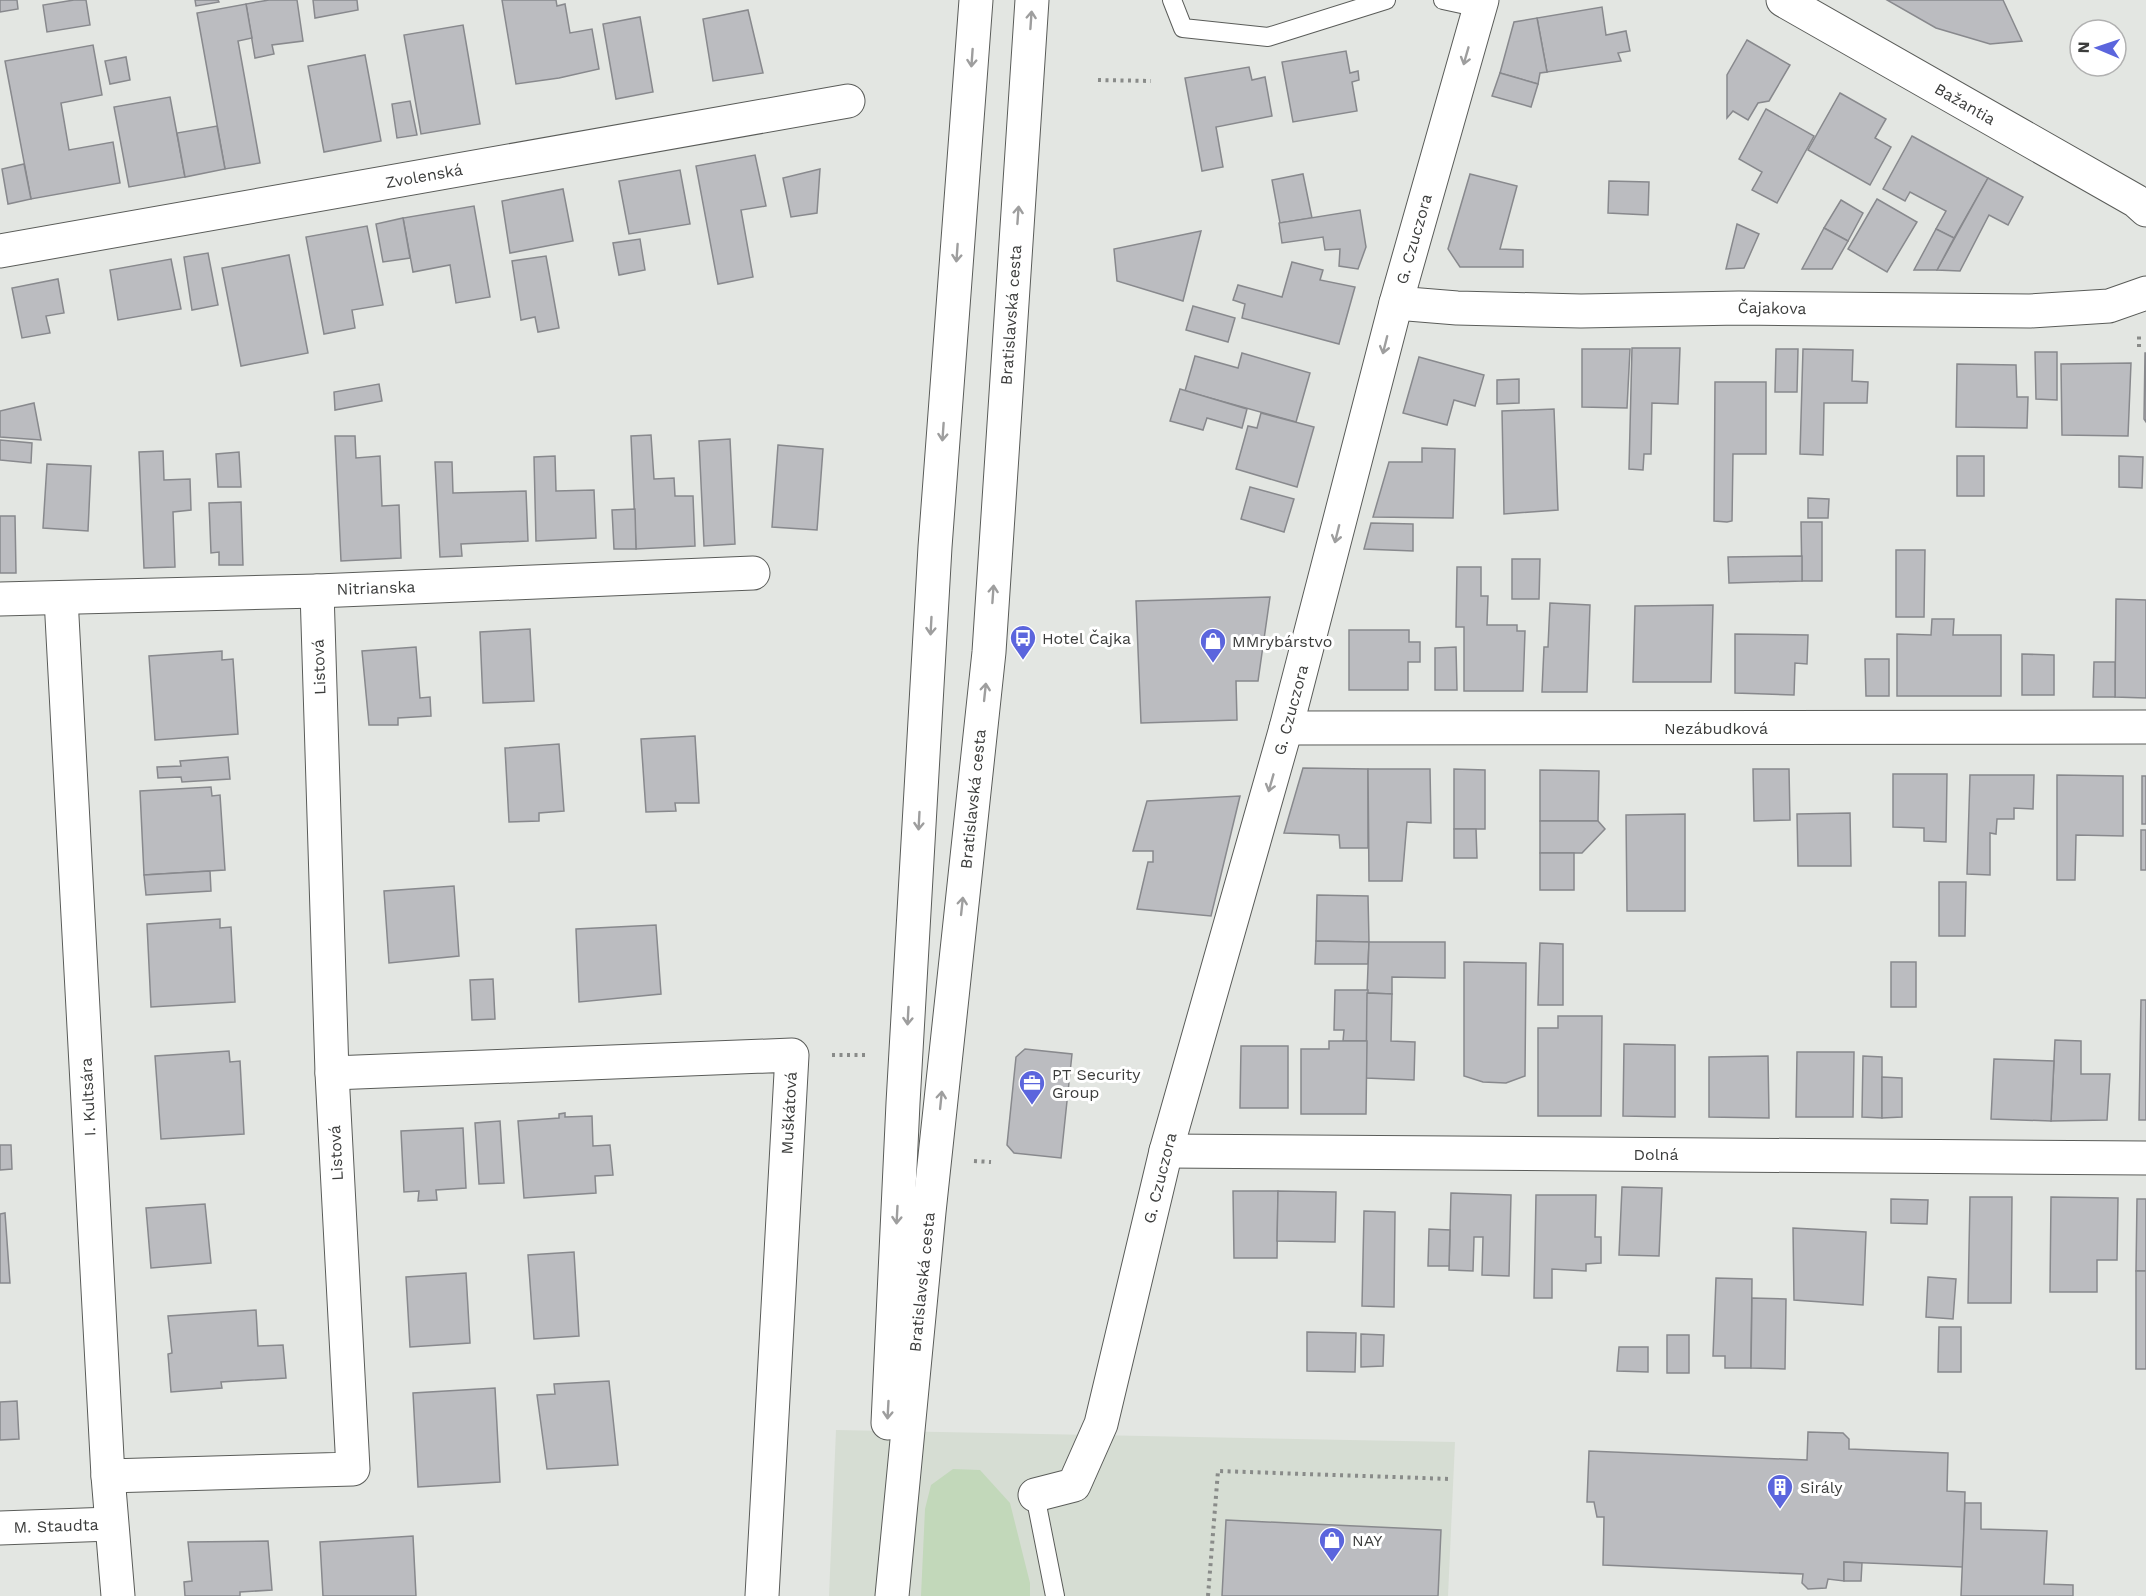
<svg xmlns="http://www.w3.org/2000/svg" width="2146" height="1596" viewBox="0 0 2146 1596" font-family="'Work Sans',sans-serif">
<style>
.built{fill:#d6ddd3}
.green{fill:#c2d8ba}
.building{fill:#bbbcc0;stroke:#88898d;stroke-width:1.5}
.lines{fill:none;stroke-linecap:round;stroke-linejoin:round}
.service-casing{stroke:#5a5c59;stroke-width:20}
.minor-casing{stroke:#5a5c59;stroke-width:35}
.primary-casing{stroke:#5a5c59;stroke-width:35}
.path{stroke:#898b89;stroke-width:4;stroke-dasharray:3 4.5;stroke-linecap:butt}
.service{stroke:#fff;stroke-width:18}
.minor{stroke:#fff;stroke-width:33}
.primary{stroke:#fff;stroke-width:33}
.oneway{stroke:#9e9e9e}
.labels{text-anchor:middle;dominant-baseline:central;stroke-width:6;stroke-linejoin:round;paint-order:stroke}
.street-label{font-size:16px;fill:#3c3d3c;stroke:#fff}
.poi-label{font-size:16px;fill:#3c3d3c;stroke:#fff;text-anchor:start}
</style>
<rect width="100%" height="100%" fill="#e3e6e2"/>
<path class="built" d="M836,1430L1455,1442L1448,1596H829Z"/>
<path class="green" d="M953,1469L980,1470L1010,1503L1030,1583V1596H921L925,1509L931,1485Z"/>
<g class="building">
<path d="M0,0H17L18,9L0,12Z"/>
<path d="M74,0H86L90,25L47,32L43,5Z"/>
<path d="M195,0H218L219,2L196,6Z"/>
<path d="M269,0H297L303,41L272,45L274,54L255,58L246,4Z"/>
<path d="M313,0H357L358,10L315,18Z"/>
<path d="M502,0H556L557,6L565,4L570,33L592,29L599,69L559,78L516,84Z"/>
<path d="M1887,0H2003L2022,41L1990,44L1936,28Z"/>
<path d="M246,4L252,38L238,41L260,163L225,169L197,13Z"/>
<path d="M1602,7L1606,35L1626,31L1630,51L1618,53L1621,61L1547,72L1537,18Z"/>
<path d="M748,10L763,73L713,81L703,19Z"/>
<path d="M640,17L653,92L616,99L603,24Z"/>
<path d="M1537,18L1547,72L1540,73L1538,84L1500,73L1514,22Z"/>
<path d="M463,25L480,124L421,134L404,35Z"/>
<path d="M1747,40L1790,65L1769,101L1758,103L1748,120L1733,111L1727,118V75Z"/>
<path d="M93,45L102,95L61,103L69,150L113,142L120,183L31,199L5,61Z"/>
<path d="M1346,51L1350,73L1358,71L1359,80L1352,82L1357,111L1293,122L1282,62Z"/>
<path d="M365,55L381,141L324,152L308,66Z"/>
<path d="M126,57L130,80L110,84L105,61Z"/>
<path d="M1249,67L1252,80L1265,77L1272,116L1216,127L1223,167L1202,171L1185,78Z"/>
<path d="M1500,73L1538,84L1531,107L1492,96Z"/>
<path d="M1840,93L1886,119L1875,138L1891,147L1870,185L1808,150Z"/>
<path d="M170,97L185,177L129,187L114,107Z"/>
<path d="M410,101L417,135L397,138L392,104Z"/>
<path d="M1766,109L1814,136L1777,203L1752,190L1762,172L1739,159Z"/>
<path d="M217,126L225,169L185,177L177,133Z"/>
<path d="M1912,136L1988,178L1954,238L1936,229L1946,211L1910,192L1905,201L1883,189Z"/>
<path d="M755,155L766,206L741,210L753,277L718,284L696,166Z"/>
<path d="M24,164L31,199L8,204L2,169Z"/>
<path d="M820,169L817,213L791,217L783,178Z"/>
<path d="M680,170L690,224L629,234L619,181Z"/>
<path d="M1303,174L1312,218L1280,223L1272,180Z"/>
<path d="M1470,174L1517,186L1500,249L1523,250V267H1460L1448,249Z"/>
<path d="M1988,178L2023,197L2008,225L1989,215L1960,271L1937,270Z"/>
<path d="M1609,181L1649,182L1648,215L1608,213Z"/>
<path d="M563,189L573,241L510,253L502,201Z"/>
<path d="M1877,199L1917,222L1887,272L1848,249Z"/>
<path d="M1841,200L1863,213L1848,241L1824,228Z"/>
<path d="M474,206L490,297L456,303L450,265L413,272L403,218Z"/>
<path d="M1360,210L1366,247L1358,269L1339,266L1340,249L1325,250L1323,237L1282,243L1279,223Z"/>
<path d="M403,218L410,258L383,262L376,224Z"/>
<path d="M1737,224L1759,234L1744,268L1726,269Z"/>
<path d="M367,226L383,305L352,310L355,328L324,334L306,237Z"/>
<path d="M1824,228L1848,241L1832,269H1802Z"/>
<path d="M1936,229L1954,238L1937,270H1914Z"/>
<path d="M1201,231L1183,301L1117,281L1114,249Z"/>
<path d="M640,239L645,270L619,275L613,243Z"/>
<path d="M208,253L218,305L192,310L184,257Z"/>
<path d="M289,255L308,353L241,366L222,268Z"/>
<path d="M546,256L559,328L538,332L535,317L521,320L512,261Z"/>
<path d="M171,259L181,309L118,320L110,270Z"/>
<path d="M1292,262L1323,270L1320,280L1355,287L1339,344L1242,318L1245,304L1233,300L1238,285L1282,297Z"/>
<path d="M58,279L64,313L46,316L50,333L22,338L12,288Z"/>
<path d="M1193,306L1235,318L1228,342L1186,330Z"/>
<path d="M1632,348H1680L1678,404L1652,403L1651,454H1644L1643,470L1629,469Z"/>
<path d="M1582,349H1630L1627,408L1582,407Z"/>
<path d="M1776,349H1798L1797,392H1775Z"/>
<path d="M1803,349L1853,350L1852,381L1868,382L1867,403H1824L1823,455L1800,454Z"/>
<path d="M2035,352H2057V400L2036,399Z"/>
<path d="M1242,353L1310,373L1296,422L1185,391L1195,356L1238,368Z"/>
<path d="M2145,353H2146V422L2144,419Z"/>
<path d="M1419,357L1484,375L1475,406L1454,400L1447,425L1403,413Z"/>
<path d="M2131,363L2128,436L2062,435L2061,364Z"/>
<path d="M1957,364L2016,365L2017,397H2028L2027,428L1956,427Z"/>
<path d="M1519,379V403L1497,404V380Z"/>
<path d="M1715,382H1766V454H1733L1732,521L1727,522L1714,521Z"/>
<path d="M379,384L382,401L335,410L334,392Z"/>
<path d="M1180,389L1247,409L1242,428L1207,418L1203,430L1170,421Z"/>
<path d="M34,403L41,440L0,437V411Z"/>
<path d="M1554,409L1558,510L1504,514L1502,411Z"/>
<path d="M1261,413L1314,427L1297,487L1236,469L1248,426L1257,428Z"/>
<path d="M651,435L654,479L674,478L675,496H693L695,546L636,549L631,436Z"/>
<path d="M335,436H355L356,458L380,456L382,506L399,505L401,558L341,561Z"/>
<path d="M730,439L735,544L704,546L699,441Z"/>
<path d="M0,440L32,443L31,463L0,460Z"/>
<path d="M778,445L823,449L817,530L772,527Z"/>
<path d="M1422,448L1455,449L1453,518L1373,517L1389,462H1422Z"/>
<path d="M163,451L164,480L190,479L191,510L173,512L175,567L144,568L139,452Z"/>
<path d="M239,452L241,487H218L216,454Z"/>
<path d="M555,456L556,491L594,490L596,538L536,541L534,457Z"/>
<rect x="1957" y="456" width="27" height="40"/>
<path d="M2119,456L2143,457L2142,488L2119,487Z"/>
<path d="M435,462H452L453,493L526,491L528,541L461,544L462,556L440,557Z"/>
<path d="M47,464L91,466L88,531L43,528Z"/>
<path d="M1250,487L1294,499L1284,532L1241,519Z"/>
<path d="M1808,498L1829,499L1828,518H1808Z"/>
<path d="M241,502L243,565H219V552L211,553L209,503Z"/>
<path d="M635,509L636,549H614L612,510Z"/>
<path d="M0,516H15L16,573H0Z"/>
<path d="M1801,522H1822V581H1802Z"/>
<path d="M1371,523L1413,524V551L1364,549Z"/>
<path d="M1896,550H1925L1924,617H1896Z"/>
<path d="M1802,556V581L1729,583L1728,557Z"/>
<path d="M1512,559H1540L1539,599H1512Z"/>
<path d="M1457,567H1481V596H1488L1487,625H1517V631H1525L1523,691H1464V627H1456Z"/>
<path d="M1270,597L1258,681H1236L1237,720L1141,723L1136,601Z"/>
<path d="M2116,599L2146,600V698L2115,697Z"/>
<path d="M1550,603L1590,605L1587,692H1542L1544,647H1548Z"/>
<path d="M1713,605L1711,682H1633L1635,606Z"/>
<path d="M1932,619H1954L1953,635H2001V696H1897V634L1931,635Z"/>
<path d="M530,629L534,701L483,703L480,632Z"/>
<path d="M1349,630H1409V642H1420V662H1408V690H1349Z"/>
<path d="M1735,634L1808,635L1807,664L1795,663L1794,695L1735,693Z"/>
<path d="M416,647L420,698L430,697L431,716L398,718V725H369L362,651Z"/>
<path d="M1456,647L1457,690H1435V648Z"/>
<path d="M222,651V660L233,659L238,734L155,740L149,656Z"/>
<path d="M2022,654L2054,655V695H2022Z"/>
<path d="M1865,659H1889V696H1866Z"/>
<path d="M2094,662H2115V697H2093Z"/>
<path d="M695,736L699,803H675L676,811L646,812L641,739Z"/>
<path d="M559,744L564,811L539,813V821L509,822L505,748Z"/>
<path d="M228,757L230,779L182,782L181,777L158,778L157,767L181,766L180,761Z"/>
<path d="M1303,768L1368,769V848H1340L1339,835L1284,833Z"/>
<path d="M1368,769H1430L1431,823L1407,822L1402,881H1369Z"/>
<path d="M1454,769L1485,770V829H1454Z"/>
<path d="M1753,769H1789L1790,820L1754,821Z"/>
<path d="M1540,770L1599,771L1598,821H1540Z"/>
<path d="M1893,774H1947L1946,842L1924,841V828L1893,827Z"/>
<path d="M1970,775H2034L2033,809L2014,808V819H1997L1996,834L1990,833V875L1967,874Z"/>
<path d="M2057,775L2123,776V836L2076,835L2075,880H2057Z"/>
<rect x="2142" y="776" width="4" height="48"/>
<path d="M211,787L212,796L220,795L225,870L144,875L140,791Z"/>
<path d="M1240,796L1211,916L1137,909L1148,862H1153V851H1133L1147,801Z"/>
<path d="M1850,813L1851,866H1798L1797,814Z"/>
<path d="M1685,814V911H1627L1626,815Z"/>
<path d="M1540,821H1598L1605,829L1582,853H1540Z"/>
<path d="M1454,829H1476L1477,858H1454Z"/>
<rect x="2141" y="830" width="5" height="40"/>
<rect x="1540" y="853" width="34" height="37"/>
<path d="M210,871L211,891L146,895L144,875Z"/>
<path d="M1939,882H1966L1965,936H1939Z"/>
<path d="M454,886L459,956L389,963L384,891Z"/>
<path d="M1317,895L1368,896L1369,942L1316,941Z"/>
<path d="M220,919V928L231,927L235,1002L151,1007L147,924Z"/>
<path d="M656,925L661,994L579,1002L576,929Z"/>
<path d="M1316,941L1369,942L1368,964H1315Z"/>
<path d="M1369,942H1445V978L1392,977V994L1367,993Z"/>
<path d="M1540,943L1563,944V1005H1538Z"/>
<path d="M1464,962L1526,963L1525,1076L1506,1083L1483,1082L1464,1076Z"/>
<rect x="1891" y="962" width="25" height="45"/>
<path d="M493,979L495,1019L472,1020L470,980Z"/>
<path d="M1335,990H1368L1367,1041H1343L1344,1030H1334Z"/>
<path d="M1367,993L1392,994L1391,1041L1415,1042L1414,1080L1366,1078Z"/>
<path d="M2141,1000H2146V1120H2139Z"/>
<path d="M1558,1016H1602L1601,1116H1538V1028H1558Z"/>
<path d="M2055,1040L2081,1041V1074H2110L2107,1120L2051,1121Z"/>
<path d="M1329,1041H1367L1366,1114H1301V1049H1329Z"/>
<path d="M1624,1044L1675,1045V1117L1623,1116Z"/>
<path d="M1241,1046H1288V1108H1240Z"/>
<path d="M1025,1049L1072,1054L1061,1158L1014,1153L1007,1145L1016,1057Z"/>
<path d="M229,1051L230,1062L240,1061L244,1134L161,1139L155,1056Z"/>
<path d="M1797,1052H1854L1853,1117H1796Z"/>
<path d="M1768,1056L1769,1118L1709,1117V1057Z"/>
<path d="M1863,1056L1882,1057V1118L1862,1117Z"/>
<path d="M1994,1059L2054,1061L2051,1121L1991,1119Z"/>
<path d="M1882,1077L1902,1078V1117L1882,1118Z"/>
<path d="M565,1113V1117L592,1116L593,1146L610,1145L613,1175L595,1176L596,1193L524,1198L518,1121L559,1118V1114Z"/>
<path d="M500,1121L504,1183L479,1184L475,1123Z"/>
<path d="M463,1128L466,1188L436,1190L437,1200L418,1201L419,1191L404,1192L401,1131Z"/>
<path d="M0,1145H11L12,1169L0,1170Z"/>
<path d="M1622,1187L1662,1188L1659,1256L1619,1255Z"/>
<path d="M1233,1191H1278L1277,1258H1234Z"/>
<path d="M1278,1191L1336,1192L1335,1242L1277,1241Z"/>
<path d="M1451,1193L1511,1195L1509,1276L1482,1275L1483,1237H1474L1473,1271L1449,1270Z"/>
<path d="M1536,1195H1596L1595,1237H1601V1263L1586,1264V1271L1552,1269V1298H1534Z"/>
<path d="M1970,1197H2012L2011,1303H1968Z"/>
<path d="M2051,1197L2118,1198L2117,1260H2097V1292H2050Z"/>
<path d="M1891,1199L1928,1200L1927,1224L1891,1223Z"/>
<path d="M2137,1199H2146V1271H2136Z"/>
<path d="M205,1204L211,1263L151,1268L146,1208Z"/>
<path d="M1364,1211L1395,1212L1394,1307L1362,1306Z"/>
<path d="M5,1213L10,1283H0V1214Z"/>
<path d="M1793,1228L1866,1232L1863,1305L1794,1300Z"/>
<path d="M1429,1229L1450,1230L1449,1266H1428Z"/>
<path d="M574,1252L579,1336L534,1339L528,1255Z"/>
<rect x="2136" y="1271" width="10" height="98"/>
<path d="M466,1273L470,1343L410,1347L406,1277Z"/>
<path d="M1928,1277L1956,1279L1953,1319L1926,1317Z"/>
<path d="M1716,1278L1752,1279L1751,1368H1725V1356H1713Z"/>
<path d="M1752,1298L1786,1299L1785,1369L1751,1368Z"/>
<path d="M256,1310L258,1346L283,1345L286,1378L221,1382L222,1388L171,1392L168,1354L172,1353L168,1316Z"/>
<path d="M1939,1327H1961V1372H1938Z"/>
<path d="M1307,1332L1356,1333L1355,1372L1307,1371Z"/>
<path d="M1361,1334L1384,1335L1383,1366L1361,1367Z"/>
<rect x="1667" y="1335" width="22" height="38"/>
<path d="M1619,1347H1648V1372L1617,1371Z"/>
<path d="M609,1381L618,1465L547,1469L537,1395L555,1394L554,1384Z"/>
<path d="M495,1388L500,1482L418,1487L413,1393Z"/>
<path d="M17,1401L19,1439L0,1440V1402Z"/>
<path d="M1808,1432L1843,1433L1849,1439V1449L1948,1453L1947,1491L1965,1492L1963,1567L1844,1562V1581L1828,1579L1826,1588L1808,1589L1802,1583L1803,1574L1603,1565L1604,1517H1597L1594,1502H1587L1589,1451L1807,1460Z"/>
<path d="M1965,1503H1981V1529L2047,1531L2044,1584L2073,1585V1596H1961Z"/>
<path d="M1226,1520L1441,1530L1438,1596H1222Z"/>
<path d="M413,1536L416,1596H323L320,1542Z"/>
<path d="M268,1541L272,1590L240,1592V1596H185L184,1582L192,1581L188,1542Z"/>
<path d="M1844,1562L1862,1563L1861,1581H1844Z"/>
</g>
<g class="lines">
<g class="service-casing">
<g id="service">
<path d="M1172,0L1183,28L1268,37L1386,0"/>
<path d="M1443,0L1480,8"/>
<path d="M1035,1495L1055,1596"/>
</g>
</g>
<g class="minor-casing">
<g id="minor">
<path d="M1783,0L2136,201L2146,210"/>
<path d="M0,251L848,101"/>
<path d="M1396,303L1457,308L1581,311L1739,308L2030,311L2109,306L2146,293"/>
<path d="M61,598L108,1476L118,1596"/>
<path d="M0,599L317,591L753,573"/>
<path d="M1286,728L2146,727"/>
<path d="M332,1073L792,1055L762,1596"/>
<path d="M1166,1151L2146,1158"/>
<path d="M108,1476L353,1469L332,1073L317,591"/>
<path d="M1035,1495L1074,1485L1101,1424L1166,1151L1286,728L1396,303L1482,0"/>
<path d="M0,1528L111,1524"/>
</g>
</g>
<g class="primary-casing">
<g id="primary">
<path d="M888,1423L903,1103L935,547L976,0"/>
<path d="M892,1596L929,1212L989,652L1032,0"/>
</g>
</g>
<g class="path">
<path d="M1098,80L1151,81"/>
<path d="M2139,347V336"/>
<path d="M832,1055H867"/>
<path d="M974,1161L991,1162"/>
<path d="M1208,1596L1218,1471L1451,1479"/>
</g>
<use href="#service" class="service"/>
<use href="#minor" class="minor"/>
<use href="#primary" class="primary"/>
</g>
<defs><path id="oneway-shaft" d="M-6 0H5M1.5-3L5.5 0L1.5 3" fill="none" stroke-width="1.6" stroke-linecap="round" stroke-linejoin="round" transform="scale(1.5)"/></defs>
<g class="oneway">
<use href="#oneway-shaft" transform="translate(1031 20) rotate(-86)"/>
<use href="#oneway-shaft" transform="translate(1466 56) rotate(106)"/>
<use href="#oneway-shaft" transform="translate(972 58) rotate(94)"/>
<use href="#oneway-shaft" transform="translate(1018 215) rotate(-86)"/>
<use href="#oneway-shaft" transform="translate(957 253) rotate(94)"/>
<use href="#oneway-shaft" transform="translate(1385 345) rotate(104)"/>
<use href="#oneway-shaft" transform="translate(943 432) rotate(94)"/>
<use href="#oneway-shaft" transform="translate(1337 534) rotate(104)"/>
<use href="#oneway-shaft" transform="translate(993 594) rotate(-86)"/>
<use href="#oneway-shaft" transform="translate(931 626) rotate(93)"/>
<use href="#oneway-shaft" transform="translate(985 692) rotate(-84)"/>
<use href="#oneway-shaft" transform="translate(1271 783) rotate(106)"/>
<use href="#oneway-shaft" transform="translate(919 821) rotate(93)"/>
<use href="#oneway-shaft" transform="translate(962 906) rotate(-84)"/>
<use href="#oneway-shaft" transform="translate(908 1016) rotate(93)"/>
<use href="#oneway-shaft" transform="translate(941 1100) rotate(-84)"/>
<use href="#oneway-shaft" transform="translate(897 1215) rotate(93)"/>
<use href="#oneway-shaft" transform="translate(888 1410) rotate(93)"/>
</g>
<defs>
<g id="bus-pin" transform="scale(1.35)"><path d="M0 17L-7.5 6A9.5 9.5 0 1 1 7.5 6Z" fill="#5b65dd" stroke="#fff"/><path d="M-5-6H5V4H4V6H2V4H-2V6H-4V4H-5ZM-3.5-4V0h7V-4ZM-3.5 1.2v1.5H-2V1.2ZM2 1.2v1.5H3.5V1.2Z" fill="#fff"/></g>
<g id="shop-pin" transform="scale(1.35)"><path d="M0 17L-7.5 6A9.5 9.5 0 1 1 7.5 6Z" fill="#5b65dd" stroke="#fff"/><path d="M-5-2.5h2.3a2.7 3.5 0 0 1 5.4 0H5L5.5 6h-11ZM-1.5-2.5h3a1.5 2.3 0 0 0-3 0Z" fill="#fff"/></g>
<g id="office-pin" transform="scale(1.35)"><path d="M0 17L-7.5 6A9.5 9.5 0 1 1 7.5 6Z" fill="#5b65dd" stroke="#fff"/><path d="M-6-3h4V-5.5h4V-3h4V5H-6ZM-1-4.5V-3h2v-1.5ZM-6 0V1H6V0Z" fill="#fff"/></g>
<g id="building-pin" transform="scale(1.35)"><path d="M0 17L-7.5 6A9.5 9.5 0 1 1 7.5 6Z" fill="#5b65dd" stroke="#fff"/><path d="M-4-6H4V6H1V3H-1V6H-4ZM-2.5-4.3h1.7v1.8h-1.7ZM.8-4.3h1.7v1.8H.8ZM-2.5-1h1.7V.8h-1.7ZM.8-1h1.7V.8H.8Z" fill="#fff"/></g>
</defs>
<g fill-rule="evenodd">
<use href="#bus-pin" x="1023" y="638"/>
<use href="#shop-pin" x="1213" y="641"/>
<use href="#office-pin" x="1032" y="1083"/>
<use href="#building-pin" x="1780" y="1487"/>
<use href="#shop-pin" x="1332" y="1540"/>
</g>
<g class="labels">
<g class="street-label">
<text transform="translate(1965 104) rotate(30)">Bažantia</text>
<text transform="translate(424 176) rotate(-10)">Zvolenská</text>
<text transform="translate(1414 239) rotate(-74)">G. Czuczora</text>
<text transform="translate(1772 308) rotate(1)">Čajakova</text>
<text transform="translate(1011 315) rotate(-86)">Bratislavská cesta</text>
<text transform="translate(376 588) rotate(-2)">Nitrianska</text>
<text transform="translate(319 667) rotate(-92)">Listová</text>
<text transform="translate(1291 710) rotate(-75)">G. Czuczora</text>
<text x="1716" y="728">Nezábudková</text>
<text transform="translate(973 799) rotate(-84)">Bratislavská cesta</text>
<text transform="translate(88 1097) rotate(-93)">I. Kultsára</text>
<text transform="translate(789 1113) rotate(-87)">Muškátová</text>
<text transform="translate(336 1153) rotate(-93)">Listová</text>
<text x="1656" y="1154">Dolná</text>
<text transform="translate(1160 1178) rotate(-76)">G. Czuczora</text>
<text transform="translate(922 1282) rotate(-84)">Bratislavská cesta</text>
<text transform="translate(56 1526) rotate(-2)">M. Staudta</text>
</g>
<g class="poi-label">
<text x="1042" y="638">Hotel Čajka</text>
<text x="1232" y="641">MMrybárstvo</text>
<text x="1052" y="1074">PT Security<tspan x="1052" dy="18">Group</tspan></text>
<text x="1800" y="1487">Sirály</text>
<text x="1352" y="1540">NAY</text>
</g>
</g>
<g transform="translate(2098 48) rotate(272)"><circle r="28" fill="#ffffff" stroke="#b1b1b1" stroke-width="1.5"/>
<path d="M0-4.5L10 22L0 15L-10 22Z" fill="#5b65dd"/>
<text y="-9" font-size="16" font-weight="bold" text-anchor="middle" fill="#3c3d3c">N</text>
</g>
</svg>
